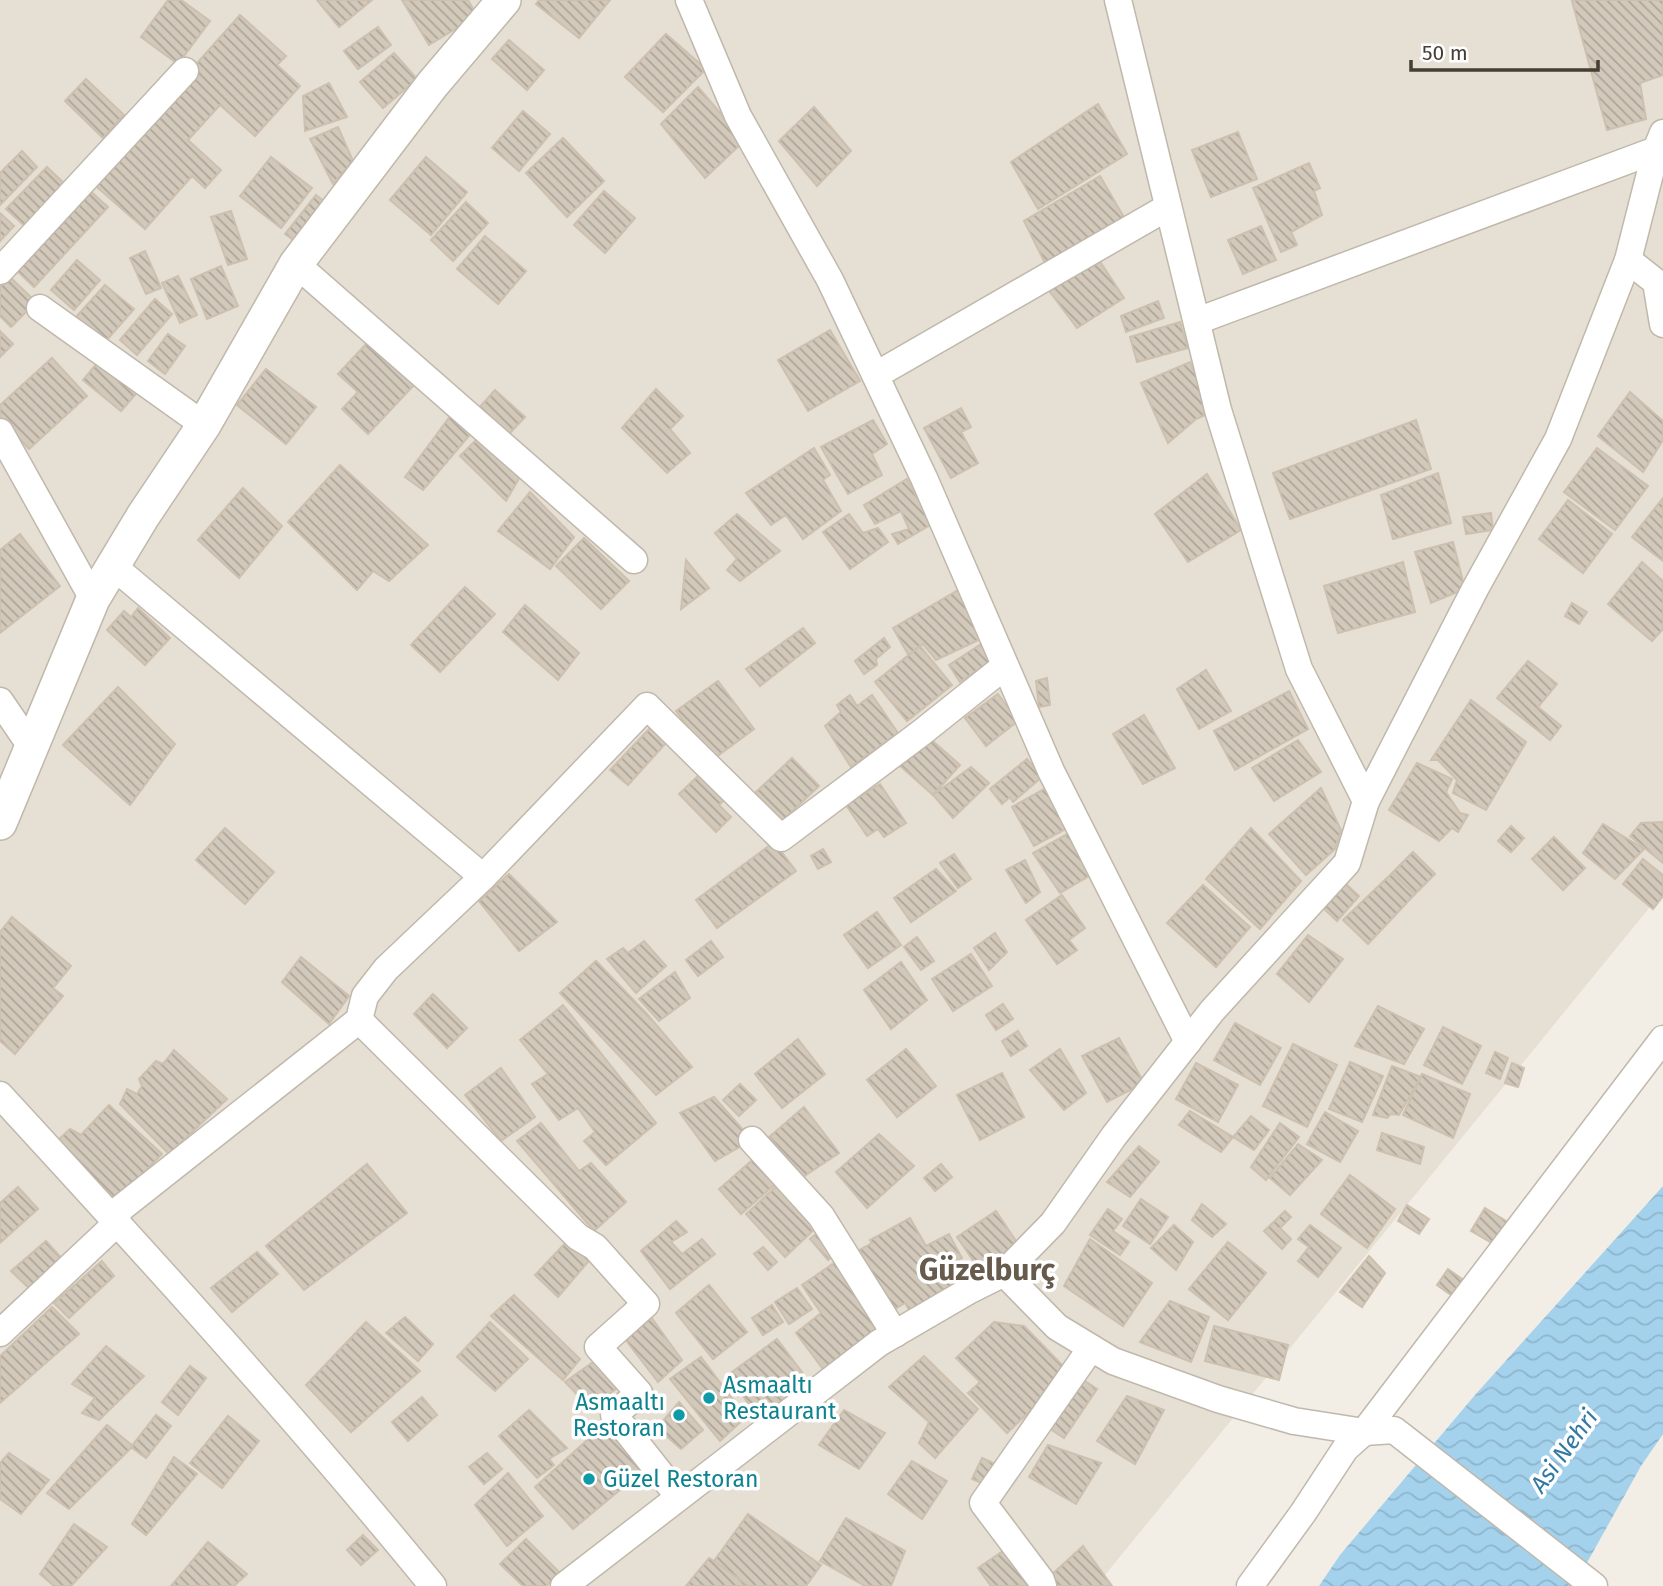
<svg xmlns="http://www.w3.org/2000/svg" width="1663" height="1586" viewBox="0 0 1663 1586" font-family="'Fira Sans',sans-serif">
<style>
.residential{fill:#e6dfd4}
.water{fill:url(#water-waves)}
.building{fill:url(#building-back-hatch);stroke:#cdc0af;stroke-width:2}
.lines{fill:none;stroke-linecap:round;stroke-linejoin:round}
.minor-casing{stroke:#c0b8ab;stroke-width:29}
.tertiary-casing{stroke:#c0b8ab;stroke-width:36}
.minor{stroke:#fff;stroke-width:26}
.tertiary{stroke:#fff;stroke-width:33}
.culture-dot{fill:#0f9aa8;stroke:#fff;stroke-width:2.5}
.labels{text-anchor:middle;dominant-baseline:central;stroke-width:7;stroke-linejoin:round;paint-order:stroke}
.culture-label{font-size:23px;fill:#0d838f;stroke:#fff;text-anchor:start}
.water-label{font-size:24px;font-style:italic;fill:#3179a3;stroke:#fff}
.district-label{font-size:30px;font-weight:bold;fill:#665b4d;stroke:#fff}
</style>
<defs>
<pattern id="water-waves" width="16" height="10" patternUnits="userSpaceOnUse" patternTransform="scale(1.75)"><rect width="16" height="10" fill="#a4d2ed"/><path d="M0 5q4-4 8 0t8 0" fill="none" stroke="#8eb5cc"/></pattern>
<pattern id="building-back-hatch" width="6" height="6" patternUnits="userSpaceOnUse" patternTransform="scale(1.75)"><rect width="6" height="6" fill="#d3c9bb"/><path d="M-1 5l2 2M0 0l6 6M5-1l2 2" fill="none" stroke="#ada599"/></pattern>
</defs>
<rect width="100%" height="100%" fill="#f2ede5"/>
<path class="residential" d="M0,0H1663V891L1096,1586H0Z"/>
<path class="water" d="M1663,1186V1434L1641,1466L1574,1586H1319L1340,1555L1475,1395Z"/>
<g class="building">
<path d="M168,0H181L210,21L178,64L141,37Z"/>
<path d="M317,0H372L339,27Z"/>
<path d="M402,0H468L477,16L429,45Z"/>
<path d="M539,0H610L579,38L536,4Z"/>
<path d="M1575,0H1663V75L1640,83L1646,119L1607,130L1572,1Z"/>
<path d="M240,15L286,56L277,65L300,86L255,136L220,105L188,140L221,170L205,188L192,176L145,229L91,182Z"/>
<path d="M378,27L391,45L358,69L344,51Z"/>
<path d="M666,34L706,69L663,112L625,77Z"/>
<path d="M509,40L544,70L527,90L492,59Z"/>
<path d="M394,53L417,79L383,108L360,82Z"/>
<path d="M86,79L124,115L103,138L65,101Z"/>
<path d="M329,83L347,117L305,131L303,96Z"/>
<path d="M698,87L744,141L705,178L661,124Z"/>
<path d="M1098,104L1127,154L1038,209L1011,162Z"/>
<path d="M814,107L851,151L817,186L779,141Z"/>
<path d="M523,111L550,134L519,171L492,148Z"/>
<path d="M338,127L353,161L333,184L310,139Z"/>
<path d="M1238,132L1257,179L1211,197L1192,150Z"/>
<path d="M563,138L604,181L567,217L526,173Z"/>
<path d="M22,151L37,167L0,205V173Z"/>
<path d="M271,157L312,188L281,228L240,196Z"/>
<path d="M426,157L467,192L431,235L390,200Z"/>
<path d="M1309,163L1320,188L1314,191L1322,215L1291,232L1297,245L1281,252L1253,188Z"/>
<path d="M47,167L67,186L27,228L6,209Z"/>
<path d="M1100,176L1125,219L1045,263L1024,221Z"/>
<path d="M87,188L108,207L34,287L14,268Z"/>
<path d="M604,191L635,218L605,253L574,225Z"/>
<path d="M316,195L329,205L299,244L285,234Z"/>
<path d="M466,202L488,223L453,261L431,240Z"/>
<path d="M231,211L247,259L228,265L211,217Z"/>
<path d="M0,213L14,226L0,241Z"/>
<path d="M1261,226L1276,260L1243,274L1228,240Z"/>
<path d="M485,236L526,271L498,304L457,269Z"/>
<path d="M145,251L161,288L146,294L130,258Z"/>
<path d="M1097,257L1124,298L1077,328L1047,288Z"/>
<path d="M77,260L100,280L74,310L51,290Z"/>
<path d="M221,266L238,306L207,319L191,279Z"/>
<path d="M178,276L197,315L180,323L162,283Z"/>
<path d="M10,277L36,302L11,327L0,316V287Z"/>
<path d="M105,285L134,309L105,342L76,317Z"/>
<path d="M155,299L172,314L137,355L120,340Z"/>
<path d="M1158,301L1164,318L1126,332L1121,316Z"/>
<path d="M1180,322L1188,348L1137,362L1130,337Z"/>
<path d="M830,330L860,381L808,411L778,360Z"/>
<path d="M0,331L13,344L0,357Z"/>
<path d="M168,334L185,346L165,374L148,361Z"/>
<path d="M368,342L414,385L368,434L342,409L358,392L338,374Z"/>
<path d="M102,357L140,389L121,411L83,380Z"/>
<path d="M52,358L87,396L29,449L0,417V405Z"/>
<path d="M1190,362L1212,412L1196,419L1168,443L1141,383Z"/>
<path d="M266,369L316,407L286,444L237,405Z"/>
<path d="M656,389L683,416L670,429L690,453L667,473L622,428Z"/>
<path d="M495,390L525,417L509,434L479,408Z"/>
<path d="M1630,392L1663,421V440L1643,472L1598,436Z"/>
<path d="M961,408L971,427L961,432L978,463L951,478L924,428Z"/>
<path d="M451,415L474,430L423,490L405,477Z"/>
<path d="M873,420L887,444L872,454L882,475L848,494L821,447Z"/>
<path d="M1416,420L1431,469L1290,519L1273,473Z"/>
<path d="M484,432L525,468L506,501L460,456Z"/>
<path d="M814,448L830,475L823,480L841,511L803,539L786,515L771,525L746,493Z"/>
<path d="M1597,448L1648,486L1615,530L1564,492Z"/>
<path d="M340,465L428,545L389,581L373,571L357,590L288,522Z"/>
<path d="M1438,473L1451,523L1393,539L1381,495Z"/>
<path d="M1207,474L1241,530L1188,562L1155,514Z"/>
<path d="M907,479L932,524L898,544L892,534L909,529L901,511L875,524L864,505Z"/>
<path d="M243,488L282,526L239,578L198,540Z"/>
<path d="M530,492L574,537L550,569L498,531Z"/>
<path d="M1663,498V561L1632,537Z"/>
<path d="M1568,500L1612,534L1583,573L1539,539Z"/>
<path d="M1491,513L1493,530L1466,534L1463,517Z"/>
<path d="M737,514L780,551L740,581L727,570L737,559L715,533Z"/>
<path d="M849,514L863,533L878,528L888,542L850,569L823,532Z"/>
<path d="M20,534L60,586L0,633V550Z"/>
<path d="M584,538L629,581L601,609L556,566Z"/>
<path d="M1453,542L1465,589L1431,603L1415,552Z"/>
<path d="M686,560L709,588L681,609Z"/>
<path d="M1403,562L1415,612L1338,633L1324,586Z"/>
<path d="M1642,562L1663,581V629L1652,641L1608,604Z"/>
<path d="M465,587L495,614L440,672L411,645Z"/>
<path d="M958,590L985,637L936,660L923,644L909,656L893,628Z"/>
<path d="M1572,603L1587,612L1579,624L1565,616Z"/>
<path d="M525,605L579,653L558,680L503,632Z"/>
<path d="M138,608L170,638L145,665L107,630L124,611L131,617Z"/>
<path d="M803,628L815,643L760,686L746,669Z"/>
<path d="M884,638L890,647L876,659L877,665L864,674L855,661Z"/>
<path d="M984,642L995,658L960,682L949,665Z"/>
<path d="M920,646L952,685L907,721L875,682Z"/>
<path d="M1528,661L1557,684L1538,707L1561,726L1550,740L1497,698Z"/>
<path d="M1206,670L1231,711L1199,729L1177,689Z"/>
<path d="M1047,678L1050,705L1039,707L1036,681Z"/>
<path d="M718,681L754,729L712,760L676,711Z"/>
<path d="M118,687L175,744L130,805L63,745Z"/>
<path d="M1289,691L1308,729L1235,770L1214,731Z"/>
<path d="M998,694L1018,721L986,746L965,718Z"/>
<path d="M850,695L857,706L872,695L898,733L851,767L825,726L841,712L837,705Z"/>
<path d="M1471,700L1526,742L1486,810L1453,793L1457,780L1438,760H1431Z"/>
<path d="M1144,715L1175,768L1143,784L1113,734Z"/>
<path d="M651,727L666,743L628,785L610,770Z"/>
<path d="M926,735L960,765L933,795L899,765Z"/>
<path d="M1298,740L1321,772L1274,801L1252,768Z"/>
<path d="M792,758L819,786L782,821L755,793Z"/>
<path d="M1027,759L1042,777L1013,802L1010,797L1002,804L990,789Z"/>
<path d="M1417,763L1452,779L1446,792L1460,813L1468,815L1458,832L1452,828L1439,841L1389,810Z"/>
<path d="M971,767L989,783L953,818L933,795Z"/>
<path d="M699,775L724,800L719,805L731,817L716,832L679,794Z"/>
<path d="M880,784L906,823L884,837L878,829L867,836L846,805Z"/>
<path d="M1053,784L1077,823L1034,846L1012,807Z"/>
<path d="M1321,788L1341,830L1335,849L1306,875L1269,834Z"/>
<path d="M1663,822V863L1630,836L1641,823Z"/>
<path d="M1603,824L1644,849L1615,879L1583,853Z"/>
<path d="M1511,826L1524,838L1511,852L1498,841Z"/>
<path d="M1080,827L1101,869L1060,893L1033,853Z"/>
<path d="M225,828L274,872L245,904L196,860Z"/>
<path d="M1251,828L1301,881L1260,929L1206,879Z"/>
<path d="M1554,837L1585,868L1563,890L1532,859Z"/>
<path d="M774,842L796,871L717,928L696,900Z"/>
<path d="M823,849L831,862L818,869L811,856Z"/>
<path d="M1413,852L1435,874L1415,894L1392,873Z"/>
<path d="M954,854L971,879L958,888L940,863Z"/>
<path d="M1643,859L1663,875V896L1653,909L1623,884Z"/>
<path d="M1025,860L1040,892L1026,903L1006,870Z"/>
<path d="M936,869L956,891L911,922L894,898Z"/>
<path d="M1392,873L1415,894L1368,944L1343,920Z"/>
<path d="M509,874L557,922L519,951L479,901Z"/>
<path d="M1346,884L1359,896L1337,921L1323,908Z"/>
<path d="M1203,885L1250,927L1216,967L1167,923Z"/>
<path d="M1062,895L1085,928L1069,940L1077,950L1057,964L1026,920Z"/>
<path d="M877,912L901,945L868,968L844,935Z"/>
<path d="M12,917L71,966L53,988L63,996L15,1054L0,1041V932Z"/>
<path d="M995,933L1007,952L989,970L974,948Z"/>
<path d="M1308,935L1343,959L1309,1002L1277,974Z"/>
<path d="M917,937L934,961L921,970L904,947Z"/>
<path d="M644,941L666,966L636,993L607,959L623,948L628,953Z"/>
<path d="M711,941L723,957L698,976L686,960Z"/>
<path d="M971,954L992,986L953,1011L932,979Z"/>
<path d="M301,957L349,996L329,1024L282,982Z"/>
<path d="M596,961L648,1015L692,1067L656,1095L560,993Z"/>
<path d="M901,962L927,1000L891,1029L864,990Z"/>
<path d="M675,972L690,998L659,1021L639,999Z"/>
<path d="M433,994L467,1028L447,1048L414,1014Z"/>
<path d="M1003,1004L1013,1019L996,1030L986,1015Z"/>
<path d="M563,1005L656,1123L606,1165L584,1141L595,1132L578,1108L559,1120L532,1084L548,1074L520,1040Z"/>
<path d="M1378,1006L1424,1029L1404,1064L1355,1046Z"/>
<path d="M1235,1023L1281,1048L1260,1085L1214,1060Z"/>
<path d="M1443,1027L1481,1046L1462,1084L1424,1065Z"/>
<path d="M1018,1031L1027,1046L1011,1056L1002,1041Z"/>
<path d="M1119,1038L1144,1083L1107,1102L1082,1056Z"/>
<path d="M798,1039L825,1074L782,1108L755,1074Z"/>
<path d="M1293,1044L1337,1065L1307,1127L1263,1106Z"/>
<path d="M906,1049L936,1086L897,1117L867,1080Z"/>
<path d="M1060,1049L1086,1093L1064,1110L1030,1070Z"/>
<path d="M174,1050L227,1099L169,1154L120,1104L127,1089L137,1094L142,1086L139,1079L156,1061L163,1064Z"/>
<path d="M1495,1052L1508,1058L1500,1079L1486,1073Z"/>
<path d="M1350,1062L1383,1076L1362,1122L1329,1109Z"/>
<path d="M1196,1063L1238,1085L1218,1122L1176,1099Z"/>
<path d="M1512,1063L1524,1068L1518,1087L1505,1083Z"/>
<path d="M1392,1066L1421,1077L1399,1115L1391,1114L1387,1118L1373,1115Z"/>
<path d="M501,1068L535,1117L501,1141L465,1095Z"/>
<path d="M1002,1073L1024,1117L980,1140L957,1095Z"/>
<path d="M1422,1074L1470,1094L1453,1138L1403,1115Z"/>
<path d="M740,1084L756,1100L739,1116L723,1100Z"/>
<path d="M714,1097L752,1140L715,1161L680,1113Z"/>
<path d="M109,1105L162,1154L125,1192L110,1200L57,1141L70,1129L81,1135Z"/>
<path d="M804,1107L839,1153L803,1177L769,1137Z"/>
<path d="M1190,1111L1233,1137L1221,1152L1179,1125Z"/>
<path d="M1325,1112L1358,1131L1340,1162L1307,1144Z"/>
<path d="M1251,1116L1269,1130L1254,1150L1233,1137Z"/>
<path d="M541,1123L579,1171L591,1163L626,1202L594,1231L517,1141Z"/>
<path d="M1280,1123L1299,1137L1266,1180L1251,1167Z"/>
<path d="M1382,1133L1424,1147L1420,1164L1377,1150Z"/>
<path d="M879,1134L914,1166L867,1208L836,1172Z"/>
<path d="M1298,1144L1322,1160L1290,1195L1270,1178Z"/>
<path d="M1139,1146L1159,1162L1130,1197L1107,1182Z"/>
<path d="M757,1156L779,1181L741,1214L719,1189Z"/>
<path d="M367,1164L407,1213L304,1290L266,1246Z"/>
<path d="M941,1164L952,1177L935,1191L924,1178Z"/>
<path d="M1350,1175L1395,1209L1367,1248L1321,1214Z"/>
<path d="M780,1183L819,1225L785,1257L746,1214Z"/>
<path d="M18,1187L38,1209L0,1243V1203Z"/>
<path d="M1141,1199L1168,1217L1150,1244L1123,1226Z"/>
<path d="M1202,1204L1226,1224L1212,1237L1192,1220Z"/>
<path d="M1407,1205L1429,1219L1419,1234L1398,1221Z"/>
<path d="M1485,1208L1511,1224L1497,1246L1471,1231Z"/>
<path d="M1108,1209L1122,1219L1113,1231L1129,1242L1120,1255L1090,1235Z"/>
<path d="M996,1211L1020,1247L981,1272L957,1237Z"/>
<path d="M1285,1211L1291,1217L1280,1228L1291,1239L1282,1249L1264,1231Z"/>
<path d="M910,1218L926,1246L949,1234L962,1258L953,1263L966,1286L912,1315L905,1303L888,1313L856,1252L872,1243L870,1240Z"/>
<path d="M676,1221L687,1232L671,1242L682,1254L702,1239L715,1254L670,1289L641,1251Z"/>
<path d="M1174,1225L1193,1242L1176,1270L1151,1248Z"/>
<path d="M1310,1225L1341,1248L1318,1277L1298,1261L1309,1247L1298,1239Z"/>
<path d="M821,1230L839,1251L828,1260L810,1239Z"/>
<path d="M571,1237L593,1256L558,1297L535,1275Z"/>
<path d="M1090,1239L1152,1283L1123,1326L1064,1286Z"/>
<path d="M46,1241L65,1262L34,1293L11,1271Z"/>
<path d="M1228,1242L1266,1273L1228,1320L1189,1289Z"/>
<path d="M763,1247L777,1262L768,1270L754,1254Z"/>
<path d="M257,1252L278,1274L232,1312L211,1288Z"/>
<path d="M1369,1256L1385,1273L1362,1307L1340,1292Z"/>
<path d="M102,1261L114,1276L69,1318L54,1303Z"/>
<path d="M837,1261L879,1327L823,1369L796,1333L821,1313L802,1285Z"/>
<path d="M1448,1269L1469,1284L1458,1300L1437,1285Z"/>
<path d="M709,1285L747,1332L713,1359L676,1313Z"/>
<path d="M797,1288L812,1309L789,1324L775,1302Z"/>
<path d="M514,1295L580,1359L563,1380L491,1316Z"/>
<path d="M1170,1301L1209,1317L1191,1362L1140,1342Z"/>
<path d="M772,1305L783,1322L763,1335L752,1318Z"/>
<path d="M52,1307L79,1334L0,1403V1356Z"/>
<path d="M405,1317L433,1344L418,1361L386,1333Z"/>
<path d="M651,1317L682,1360L658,1382L625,1339Z"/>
<path d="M366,1322L420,1371L351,1432L306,1385Z"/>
<path d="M490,1322L528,1359L495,1391L457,1357Z"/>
<path d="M994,1322L1024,1326L1070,1373L1007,1433L968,1393L980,1382L956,1358Z"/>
<path d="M1214,1326L1288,1345L1279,1380L1205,1361Z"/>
<path d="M777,1339L811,1384L758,1417L728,1375Z"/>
<path d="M106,1346L144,1376L99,1420L82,1413L95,1398L72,1384Z"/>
<path d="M924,1356L978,1409L935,1458L919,1443L929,1422L889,1387Z"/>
<path d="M701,1357L746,1417L720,1441L670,1379Z"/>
<path d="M596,1360L620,1386L590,1408L565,1382Z"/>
<path d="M190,1366L206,1378L178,1415L162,1402Z"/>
<path d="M1079,1377L1097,1389L1064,1438L1046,1426Z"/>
<path d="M1127,1396L1164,1410L1135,1464L1097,1441Z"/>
<path d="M422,1397L437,1415L408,1441L392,1422Z"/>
<path d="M679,1402L703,1430L681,1449L657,1428Z"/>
<path d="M529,1410L567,1448L549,1459L554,1465L537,1478L499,1436Z"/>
<path d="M844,1410L885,1433L859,1469L819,1445Z"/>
<path d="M156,1415L171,1426L146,1458L131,1447Z"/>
<path d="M228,1416L259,1441L222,1488L190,1463Z"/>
<path d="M605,1424L644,1470L573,1529L535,1487Z"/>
<path d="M107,1425L133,1446L69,1509L47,1493Z"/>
<path d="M1048,1445L1101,1463L1076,1504L1029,1477Z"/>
<path d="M9,1453L49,1480L21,1514L0,1499V1463Z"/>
<path d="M487,1453L502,1469L484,1484L469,1467Z"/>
<path d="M174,1457L197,1474L146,1535L132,1524Z"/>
<path d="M982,1458L998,1465L988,1486L972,1479Z"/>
<path d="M912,1461L947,1481L922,1519L888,1494Z"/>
<path d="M508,1473L543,1516L507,1546L475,1505Z"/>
<path d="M748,1514L821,1565L806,1586H748L714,1561Z"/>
<path d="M846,1518L905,1551L891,1586H865L820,1561Z"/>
<path d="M74,1524L107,1547L71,1586H54L40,1574Z"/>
<path d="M363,1535L378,1550L361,1565L347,1550Z"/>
<path d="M526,1539L560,1573L546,1586H523L500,1564Z"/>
<path d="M208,1542L247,1574L234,1586H171Z"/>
<path d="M1083,1546L1112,1586H1057L1049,1577Z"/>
<path d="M1009,1547L1033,1586H991L978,1568Z"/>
<path d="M709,1558L714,1561L749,1586H686Z"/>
</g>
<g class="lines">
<g class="minor-casing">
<g id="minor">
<path d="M689,0L738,116L830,280L924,478L1051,771L1188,1042"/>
<path d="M1628,260L1656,282L1663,324"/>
<path d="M296,264L634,560"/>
<path d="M0,271L185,71"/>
<path d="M40,308L204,425"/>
<path d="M1197,321L1656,150"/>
<path d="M876,375L1168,207"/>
<path d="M0,432L93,599"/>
<path d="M113,566L483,877"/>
<path d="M0,701L32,748"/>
<path d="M1366,801L1475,589L1558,439L1628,260L1656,150L1663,133"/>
<path d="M359,1020L578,1237L595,1247L646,1304L598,1347L639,1393L614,1415L679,1497"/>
<path d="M0,1095C148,1256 295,1417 433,1586"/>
<path d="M752,1140L821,1216L895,1334"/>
<path d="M111,1216L359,1020L365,996L386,969L483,877L647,706L781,838L921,733L1005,666"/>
<path d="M1004,1273L1057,1327L1113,1361L1218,1399L1294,1421L1364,1432L1394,1430L1594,1586"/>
<path d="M0,1333L118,1222"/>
<path d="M564,1586L879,1343L970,1290L1004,1273L1053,1223L1114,1136L1212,1011L1347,863L1366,801L1299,669L1218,410L1118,0"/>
<path d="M1043,1586L1041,1580L983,1503L1091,1348"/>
<path d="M1250,1586L1303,1513L1345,1449L1364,1432L1663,1039"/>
</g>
</g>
<g class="tertiary-casing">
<path id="tertiary" d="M0,823L93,599L143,516L204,425L296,264L432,85L504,0"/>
</g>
<use href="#minor" class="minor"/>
<use href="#tertiary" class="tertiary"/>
</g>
<g class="culture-dot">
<circle cx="709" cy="1398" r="7"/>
<circle cx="679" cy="1415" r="7"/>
<circle cx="589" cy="1479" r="7"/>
</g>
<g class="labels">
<g class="culture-label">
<text x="723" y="1385">Asmaaltı<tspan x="723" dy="26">Restaurant</tspan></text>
<text x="665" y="1402" text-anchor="end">Asmaaltı<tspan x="665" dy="26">Restoran</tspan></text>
<text x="603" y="1479">Güzel Restoran</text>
</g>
<g class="water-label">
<text transform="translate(1564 1451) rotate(-54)">Asi Nehri</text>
</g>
<g class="district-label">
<text x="987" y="1270">Güzelburç</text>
</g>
</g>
<path d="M1411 60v10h187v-10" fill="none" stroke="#443e35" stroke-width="3.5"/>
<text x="1422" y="60" font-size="21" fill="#443e35" stroke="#ffffff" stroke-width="5" paint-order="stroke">50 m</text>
</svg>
